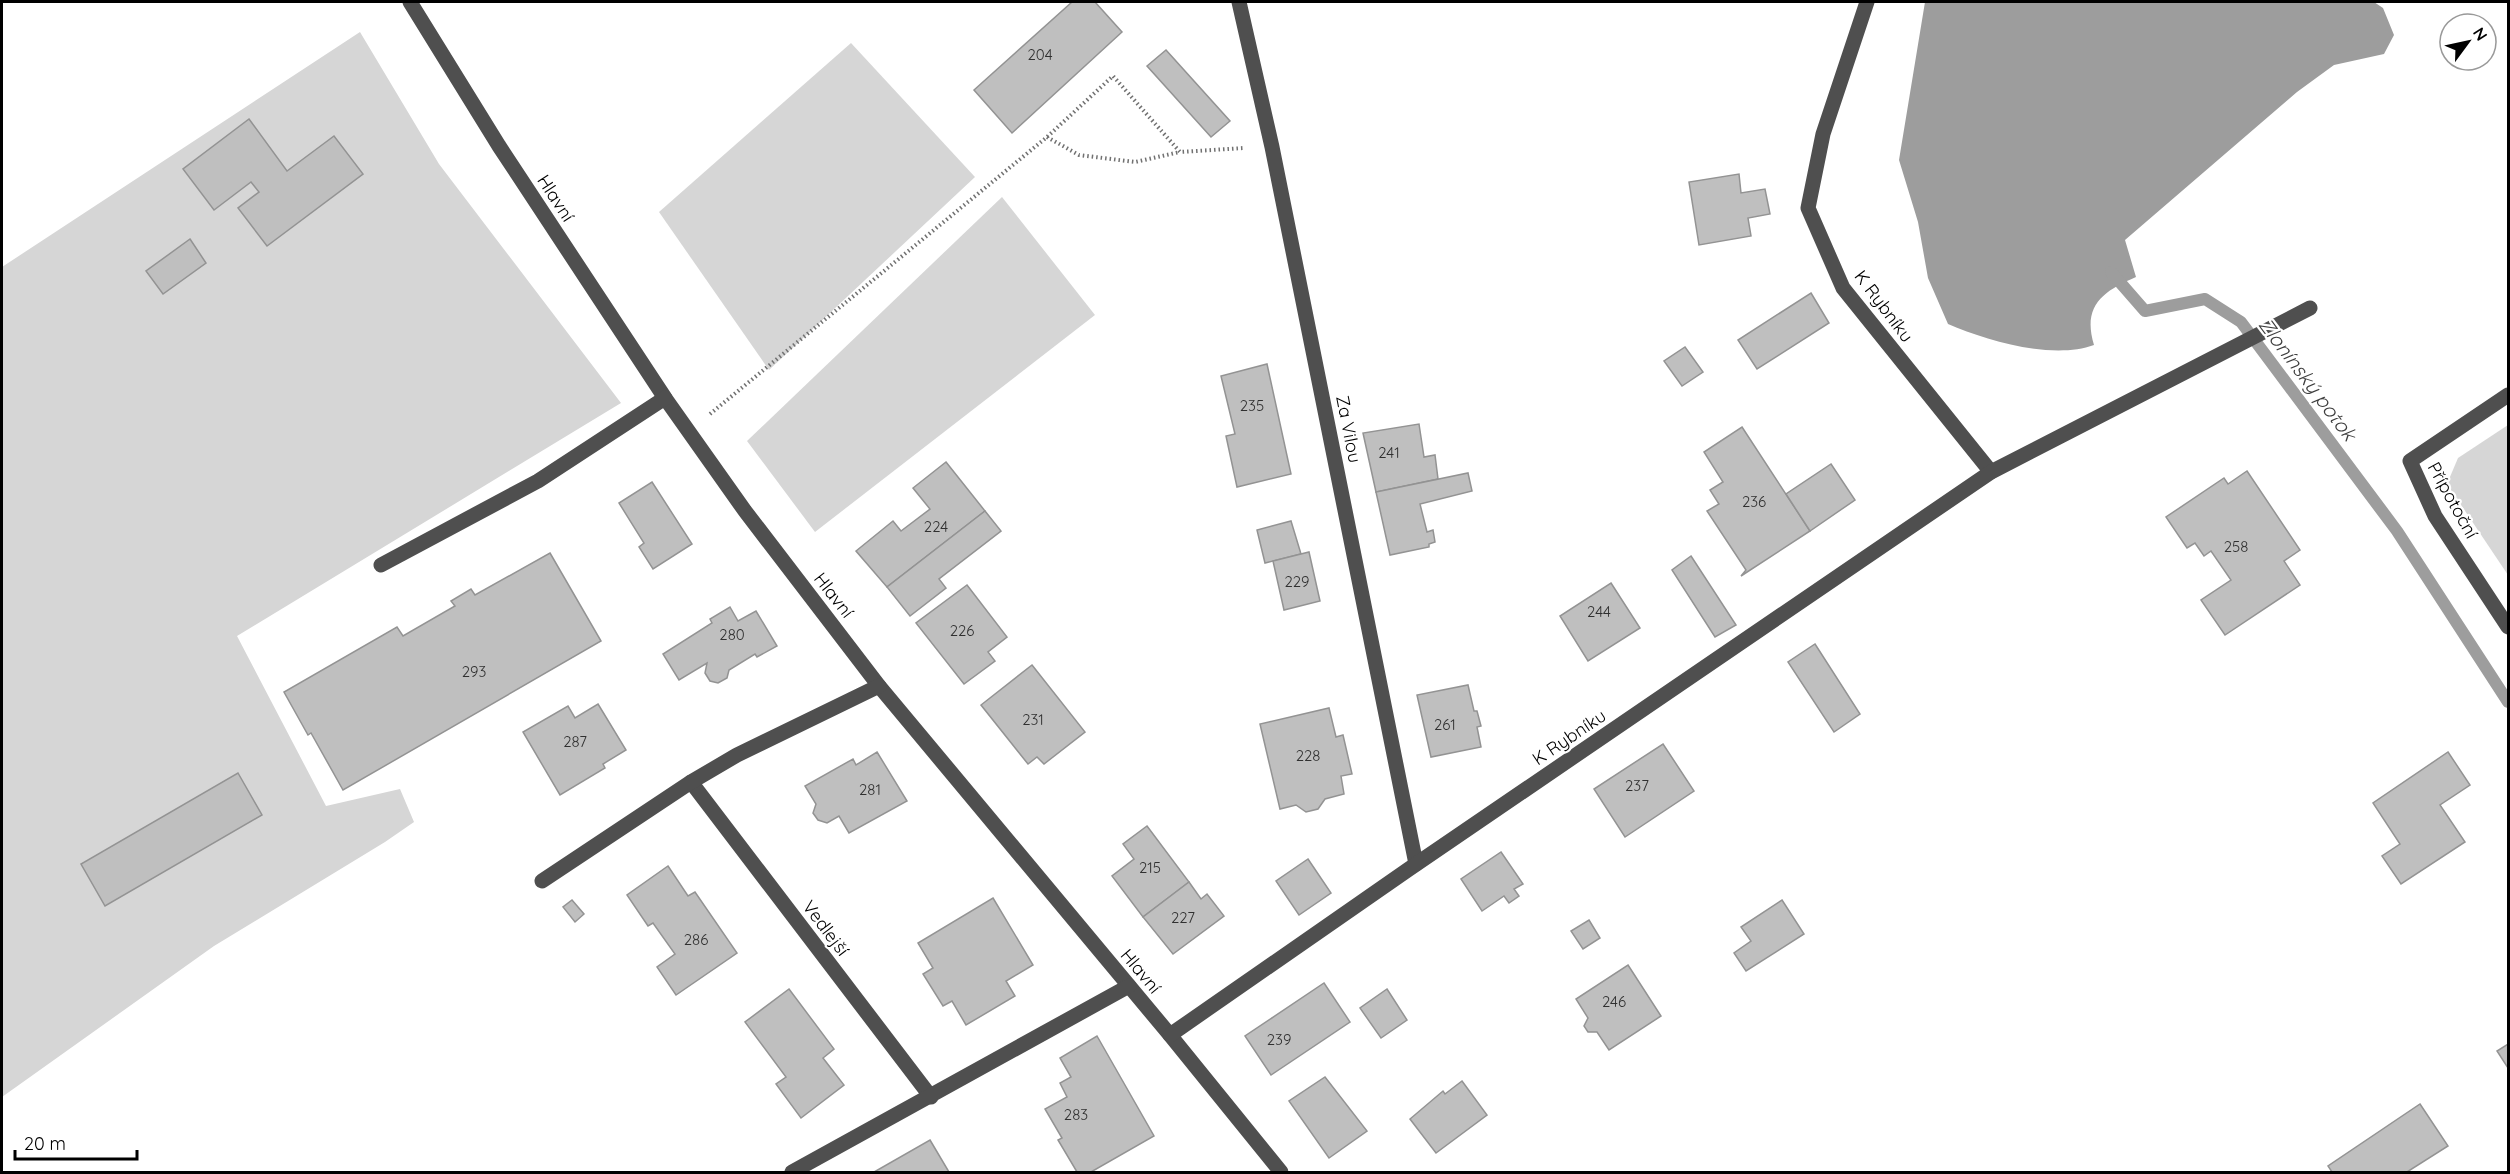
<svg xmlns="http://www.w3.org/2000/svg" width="2510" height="1174" viewBox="0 0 2510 1174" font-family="Quicksand,sans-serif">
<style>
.green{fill:#d6d6d6}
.water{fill:#9d9d9d}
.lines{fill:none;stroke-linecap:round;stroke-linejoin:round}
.stream{stroke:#9d9d9d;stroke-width:12}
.building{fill:#bfbfbf;stroke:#939393;stroke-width:1.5}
.path{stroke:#717171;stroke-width:4;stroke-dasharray:1.5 3;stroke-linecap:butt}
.minor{stroke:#4f4f4f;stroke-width:15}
.labels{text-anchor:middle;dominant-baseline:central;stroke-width:4.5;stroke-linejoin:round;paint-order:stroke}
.number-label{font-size:15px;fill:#303030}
.street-label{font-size:18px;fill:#000;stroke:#fff}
.water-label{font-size:20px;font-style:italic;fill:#3e3e3e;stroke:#fff}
</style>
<rect width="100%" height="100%" fill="#fff"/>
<g class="green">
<path d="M360,32L439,164L621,403L237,636L326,806L400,789L414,822L385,842L214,946L2,1097V267Z"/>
<path d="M851,43L975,177L769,370L659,212Z"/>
<path d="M1002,197L1095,315L815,532L747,441Z"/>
<path d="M2508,425V575L2447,484L2458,458Z"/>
</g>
<path class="water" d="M1925,2H2374L2383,8L2394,35L2384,54L2334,65L2297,92L2125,240L2136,277C2103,291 2082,306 2094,345C2053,360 1987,341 1948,324L1928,278L1918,222L1899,160Z"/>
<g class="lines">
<path class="stream" d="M2111,272L2145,311L2205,299L2241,322L2397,531L2508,702"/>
</g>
<g class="building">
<path d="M1072,2H1095L1122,32L1012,133L974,90Z"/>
<path d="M1166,50L1230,121L1211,137L1147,66Z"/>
<path d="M249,119L287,171L334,136L363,174L267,246L238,208L259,192L251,182L214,210L183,169Z"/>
<path d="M1739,174L1741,193L1765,189L1770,214L1748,218L1751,236L1699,245L1689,182Z"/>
<path d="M190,239L206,263L163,294L146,271Z"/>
<path d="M1811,293L1829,323L1757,369L1738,340Z"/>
<path d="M1685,347L1703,372L1682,386L1664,361Z"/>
<path d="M1267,364L1291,474L1237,487L1226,436L1235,434L1221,376Z"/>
<path d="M1419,424L1424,457L1435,455L1438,479L1376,492L1363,433Z"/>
<path d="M1742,427L1810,531L1741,576L1746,570L1707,511L1719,504L1710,490L1723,482L1704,452Z"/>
<path d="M946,462L985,511L887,587L856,551L893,521L901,531L930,509L913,488Z"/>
<path d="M1831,464L1855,500L1810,531L1786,494Z"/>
<path d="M2247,471L2300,550L2284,561L2300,585L2225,635L2201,600L2231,580L2211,551L2204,556L2195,543L2187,548L2166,517L2224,478L2228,484Z"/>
<path d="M1468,473L1472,491L1420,504L1427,532L1433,530L1435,542L1429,544V547L1390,555L1376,492Z"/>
<path d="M652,482L692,544L653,569L639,547L644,543L619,503Z"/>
<path d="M985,511L1001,531L939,579L946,588L910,616L887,587Z"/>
<path d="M1291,521L1301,554L1265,563L1257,530Z"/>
<path d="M1309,552L1320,601L1284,610L1273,561Z"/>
<path d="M550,553L601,641L343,790L311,733L308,735L284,692L397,627L403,636L455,606L451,601L471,589L475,595Z"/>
<path d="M1691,556L1736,625L1715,637L1672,570Z"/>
<path d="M1611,583L1640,628L1588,661L1560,616Z"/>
<path d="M967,585L1007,637L988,652L995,661L964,684L916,623Z"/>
<path d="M730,607L738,621L756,611L777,646L757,657L755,654L729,670L727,678L718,683L710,681L705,673L707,663L679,680L663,654L712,623L710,619Z"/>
<path d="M1815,644L1860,714L1834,732L1788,662Z"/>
<path d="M1032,665L1085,732L1044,764L1037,757L1028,764L981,705Z"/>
<path d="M1468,685L1474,711H1477L1481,726L1477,727L1481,747L1431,757L1417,695Z"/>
<path d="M598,704L626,750L603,764L605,768L560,795L523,732L568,706L575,718Z"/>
<path d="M1329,708L1336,737L1343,735L1352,774L1341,776L1344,794L1325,799L1318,809L1306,812L1296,805L1280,809L1260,724Z"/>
<path d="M1663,744L1694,791L1625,837L1594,789Z"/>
<path d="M877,752L907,801L849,833L839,816L827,823L818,820L813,813L816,804L805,786L853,759L856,765Z"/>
<path d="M2448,752L2470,785L2440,805L2465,842L2401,884L2382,856L2400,844L2373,803Z"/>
<path d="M238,773L262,815L105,906L81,864Z"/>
<path d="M1147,826L1189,882L1143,917L1112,876L1134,859L1123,844Z"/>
<path d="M1501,852L1523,884L1514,889L1519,896L1509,903L1504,896L1482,911L1461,879Z"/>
<path d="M1308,859L1331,893L1299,915L1276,881Z"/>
<path d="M668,866L688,896L695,892L737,953L676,995L657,967L675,954L653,923L648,926L627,895Z"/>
<path d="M1189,882L1201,899L1207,894L1224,916L1173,954L1143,917Z"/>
<path d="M993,898L1033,965L1006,981L1015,996L966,1025L952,1001L943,1006L923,974L933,968L918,943Z"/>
<path d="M572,900L584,914L575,922L563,907Z"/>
<path d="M1782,900L1804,934L1746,971L1734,953L1751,941L1741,927Z"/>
<path d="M1589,920L1600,938L1583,949L1571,931Z"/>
<path d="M1628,965L1661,1016L1609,1050L1597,1032H1588L1584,1026L1588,1018L1576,999Z"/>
<path d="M1324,983L1350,1022L1271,1075L1245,1036Z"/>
<path d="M789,989L834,1049L823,1058L844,1085L801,1118L776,1084L786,1077L745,1022Z"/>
<path d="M1387,989L1407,1020L1381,1038L1360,1008Z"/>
<path d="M1097,1036L1154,1136L1091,1172H1077L1058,1140L1062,1138L1045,1109L1067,1097L1060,1083L1071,1077L1060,1058Z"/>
<path d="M2508,1044V1068L2497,1051Z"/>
<path d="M1325,1077L1367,1131L1329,1158L1289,1101Z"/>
<path d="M1462,1081L1487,1115L1436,1153L1410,1119L1443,1091L1445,1094Z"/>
<path d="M2420,1104L2448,1146L2407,1172H2332L2328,1166Z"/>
<path d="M930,1140L949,1172H874Z"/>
</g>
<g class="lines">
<g class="path">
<path d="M1047,137L1079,155L1135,162L1180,152"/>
<path d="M710,414L1047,137L1113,76L1180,152L1244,148"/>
</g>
<g class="minor">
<path d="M410,2L499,146L665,398L745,511L879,686L1170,1035L1281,1172"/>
<path d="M1239,2L1272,147L1416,864"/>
<path d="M1867,2L1823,134L1808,208L1843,288L1991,472"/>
<path d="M2508,395L2410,461L2435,516L2508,627"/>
<path d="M381,565L538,481L665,398"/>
<path d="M691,782L931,1097"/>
<path d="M542,881L691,782L737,755L879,686"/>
<path d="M1170,1035L1409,869L1991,472L2310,308"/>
<path d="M792,1172L1129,986"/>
</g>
</g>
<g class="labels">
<g class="number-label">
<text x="1040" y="54">204</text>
<text x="1252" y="405">235</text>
<text x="1389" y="452">241</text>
<text x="1754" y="501">236</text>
<text x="936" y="526">224</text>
<text x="2236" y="546">258</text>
<text x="1297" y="581">229</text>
<text x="1599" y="611">244</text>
<text x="962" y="630">226</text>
<text x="732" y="634">280</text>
<text x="474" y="671">293</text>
<text x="1033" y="719">231</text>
<text x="1445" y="724">261</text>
<text x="575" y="741">287</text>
<text x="1308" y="755">228</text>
<text x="1637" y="785">237</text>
<text x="870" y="789">281</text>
<text x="1150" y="867">215</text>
<text x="1183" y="917">227</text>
<text x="696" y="939">286</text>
<text x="1614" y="1001">246</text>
<text x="1279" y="1039">239</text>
<text x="1076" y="1114">283</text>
</g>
<g class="street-label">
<text transform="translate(556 198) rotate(57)">Hlavní</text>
<text transform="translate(1884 306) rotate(53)">K Rybníku</text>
<text transform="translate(1349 429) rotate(79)">Za Vilou</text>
<text transform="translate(2453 500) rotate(61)">Přípotoční</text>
<text transform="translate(834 595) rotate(52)">Hlavní</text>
<text transform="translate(1569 737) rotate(-34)">K Rybníku</text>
<text transform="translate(826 928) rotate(53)">Vedlejší</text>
<text transform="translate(1141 971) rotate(50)">Hlavní</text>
</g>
<g class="water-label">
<text transform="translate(2308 379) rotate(53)">Zlonínský potok</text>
</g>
</g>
<rect width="2510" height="1174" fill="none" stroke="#000000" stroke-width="6"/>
<g transform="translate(2468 42) rotate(57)"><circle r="28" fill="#ffffff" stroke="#999999" stroke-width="1.5"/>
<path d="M0-4.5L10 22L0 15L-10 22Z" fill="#000000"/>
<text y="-9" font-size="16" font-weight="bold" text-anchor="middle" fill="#000000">N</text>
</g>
<path d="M15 1150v9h122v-9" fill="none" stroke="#000000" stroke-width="3"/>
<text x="24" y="1150" font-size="18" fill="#000000" stroke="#ffffff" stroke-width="4.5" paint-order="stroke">20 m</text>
</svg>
